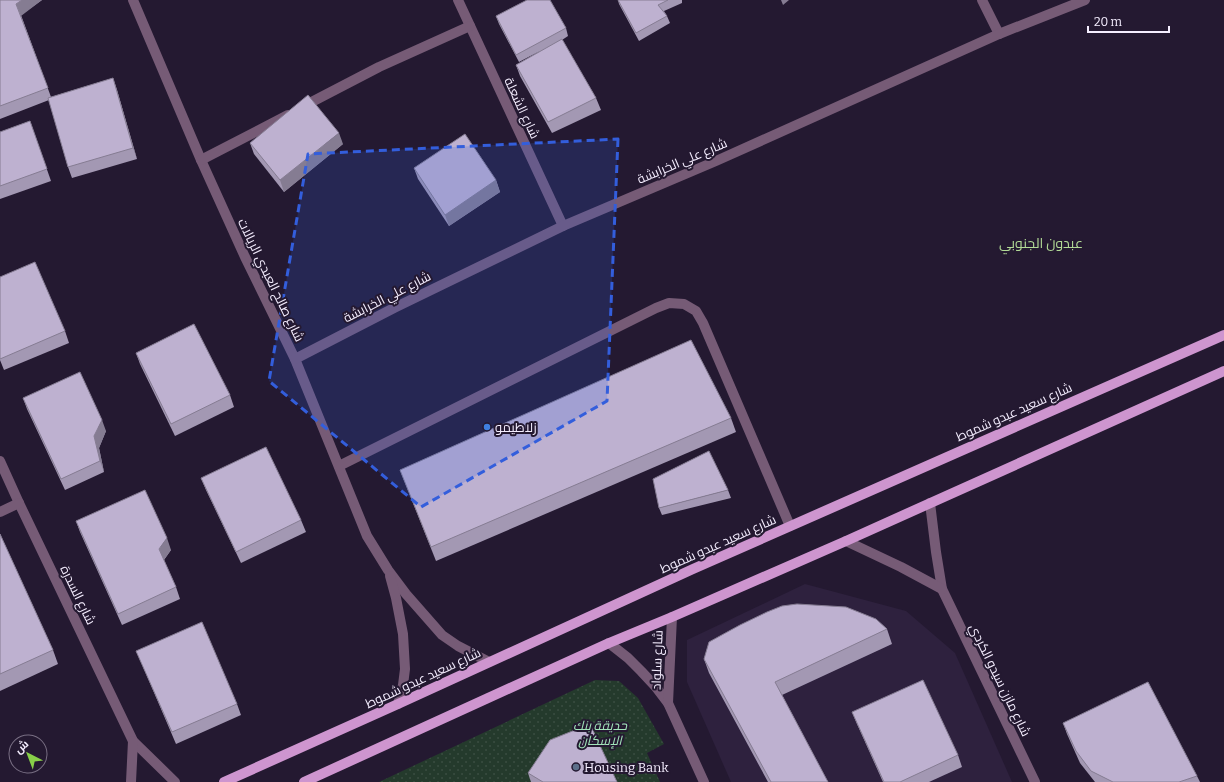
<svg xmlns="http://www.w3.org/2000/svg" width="1224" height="782" viewBox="0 0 1224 782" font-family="Bitter,Cairo,serif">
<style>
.built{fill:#2e213e}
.green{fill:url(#green-dots)}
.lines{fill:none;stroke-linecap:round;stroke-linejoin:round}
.minor{stroke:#765b76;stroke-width:10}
.major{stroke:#ce95cf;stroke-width:10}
.wall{fill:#a398b3}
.shaded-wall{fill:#857c92}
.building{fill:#beb1d0;stroke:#857c92}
.marked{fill:#335edc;fill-opacity:0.2;stroke:#335edc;stroke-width:3;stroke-dasharray:8 5;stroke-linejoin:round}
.shop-dot{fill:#3f7fe0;stroke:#241931;stroke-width:1.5}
.service-dot{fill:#5c6f8a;stroke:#241931;stroke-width:1.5}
.labels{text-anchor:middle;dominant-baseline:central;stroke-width:4;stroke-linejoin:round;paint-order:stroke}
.street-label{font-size:13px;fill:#f5eeff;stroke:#241931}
.poi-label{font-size:13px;fill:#f5eeff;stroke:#241931;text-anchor:start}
.park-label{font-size:13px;font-style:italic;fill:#a2e5ba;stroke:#241931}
.neighbourhood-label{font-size:14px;fill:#b2da96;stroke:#241931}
</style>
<defs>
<pattern id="green-dots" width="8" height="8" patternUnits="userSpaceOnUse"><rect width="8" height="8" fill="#243a2c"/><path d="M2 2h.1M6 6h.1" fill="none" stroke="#3a4d41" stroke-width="1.8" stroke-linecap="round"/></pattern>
</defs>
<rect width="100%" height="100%" fill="#241931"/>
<path class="built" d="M805,584L906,611L955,653L1012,782H731L687,682V640Z"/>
<path class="green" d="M595,680L619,681L638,698L664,744L647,753L660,782H379Z"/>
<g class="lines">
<g class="minor">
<path d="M133,0L201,160L245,257L295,359L367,536L388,570L406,594L442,635L458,646L489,662"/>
<path d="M458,0L563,226"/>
<path d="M982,0L999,34"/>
<path d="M302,107L379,67L470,26"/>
<path d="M201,160L288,115"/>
<path d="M295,359L394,308L563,226L716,161L999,34L1085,0"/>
<path d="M0,461L19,503L133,741L175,782"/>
<path d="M339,466L656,308L669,303L684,304L696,311L703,323L790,526"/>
<path d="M930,503L936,552L942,589L1035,782"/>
<path d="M0,512L19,503"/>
<path d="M846,541L901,567L942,589"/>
<path d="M390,576L396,598L403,634L405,669L403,685L398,704"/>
<path d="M609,643L628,658L641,671L655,686L668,703L704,782"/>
<path d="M668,703L672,617"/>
<path d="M131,782L133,741"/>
</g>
<g class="major">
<path d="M224,782L398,704L693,569L1224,335"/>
<path d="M304,782L609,643L672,617L846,541L1224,371"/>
</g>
</g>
<g class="wall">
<path d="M0,0H42L21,15L51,97L113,78L117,90L137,159L72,178L68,167L49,100L0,119Z"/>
<path d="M618,0H682V3L664,11L667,16L670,23L639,41L619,4Z"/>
<path d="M496,16L566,28L568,36L562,40L596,98L601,110L552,133L520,76L516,65L540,51L519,62L499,24Z"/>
<path d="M30,121L51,181L0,199V132Z"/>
<path d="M250,143L343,144L284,192L254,154Z"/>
<path d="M414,168L496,180L500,192L449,226L418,179Z"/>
<path d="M0,277L65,331L69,343L4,370L0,360Z"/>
<path d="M136,353L230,395L234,407L175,436L140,364Z"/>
<path d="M23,398L106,431L99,448L104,472L65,490L27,409Z"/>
<path d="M731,418L736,432L436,561L400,470Z"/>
<path d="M201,478L301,520L306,532L241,563L206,490Z"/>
<path d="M728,490L731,498L662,515L659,508Z"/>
<path d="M76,521L171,550L164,560L176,587L180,599L122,625L80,532Z"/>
<path d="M0,534L53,650L58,664L0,691Z"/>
<path d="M887,629L892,644L782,695L828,782H768L709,673L704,659Z"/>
<path d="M136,651L237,704L241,715L176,744L141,662Z"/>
<path d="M852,712L958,755L962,767L929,782H883L857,724Z"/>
<path d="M1063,723L1197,776L1200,782H1095L1080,763L1067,734Z"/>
<path d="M528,773L617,782H531Z"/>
</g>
<g class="shaded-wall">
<path d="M22,0H42L21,16L16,4Z"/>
<path d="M781,0H789L783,5Z"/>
<path d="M113,78L117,90L137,159L133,148Z"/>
<path d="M339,133L343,144L284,192L280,180Z"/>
<path d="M496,180L500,192L449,226L445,215Z"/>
<path d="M102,420L106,431L99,448L104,472L100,461L94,436Z"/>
<path d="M167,538L171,550L163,561L159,549Z"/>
</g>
<g class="building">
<path d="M0,0H22L16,4L48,88L0,106Z"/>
<path d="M527,0H550L566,28L516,55L496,16Z"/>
<path d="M618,0H668L658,5L667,16L636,33Z"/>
<path d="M562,39L596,98L548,122L516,65Z"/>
<path d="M113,78L133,148L68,167L48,98Z"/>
<path d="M308,95L339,133L280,180L250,143Z"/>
<path d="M30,121L47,169L0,186V132Z"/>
<path d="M465,134L496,180L445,215L414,168Z"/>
<path d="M35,262L65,331L0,359V277Z"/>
<path d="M194,324L230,395L171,424L136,353Z"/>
<path d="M691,340L731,418L431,547L400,470Z"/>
<path d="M80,372L102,420L94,436L100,461L61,479L23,398Z"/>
<path d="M266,447L301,520L236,552L201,478Z"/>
<path d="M709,451L728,490L659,508L653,479Z"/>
<path d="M145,490L167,538L159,549L176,587L118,614L76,521Z"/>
<path d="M0,534L53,650L0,674Z"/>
<path d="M797,604L846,607L876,619L887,629L775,682L828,782H771L704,659L709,642L740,625L767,612L782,606Z"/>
<path d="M202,622L237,704L172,732L136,651Z"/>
<path d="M923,680L958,755L900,782H884L852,712Z"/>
<path d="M1148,682L1197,776L1179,782H1113L1091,771L1076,751L1063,723Z"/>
<path d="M590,724L617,782H543L528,773L550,740Z"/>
</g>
<path class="marked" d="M618,139L607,401L421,507L269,381L308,154Z"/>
<circle class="shop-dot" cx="487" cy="427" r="4"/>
<circle class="service-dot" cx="576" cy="767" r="4"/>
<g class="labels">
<g class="street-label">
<text transform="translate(522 108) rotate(65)">شارع الشعلة</text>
<text transform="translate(682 161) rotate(-23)">شارع علي الخرابشة</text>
<text transform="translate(271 280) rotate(64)">شارع صالح العبدي الريالات</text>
<text transform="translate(387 297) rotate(-27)">شارع علي الخرابشة</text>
<text transform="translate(1014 412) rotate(-24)">شارع سعيد عبدو شموط</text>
<text transform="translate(718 544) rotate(-24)">شارع سعيد عبدو شموط</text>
<text transform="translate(78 595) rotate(64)">شارع السدرة</text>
<text transform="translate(657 660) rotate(-88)">شارع سلواد</text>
<text transform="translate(423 678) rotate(-25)">شارع سعيد عبدو شموط</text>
<text transform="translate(1000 680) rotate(64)">شارع مازن سيدو الكردي</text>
</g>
<g class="poi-label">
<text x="495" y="427">زلاطيمو</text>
<text x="584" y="767">Housing Bank</text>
</g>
<g class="park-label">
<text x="600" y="725">حديقة بنك<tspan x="600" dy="15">الإسكان</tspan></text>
</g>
<g class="neighbourhood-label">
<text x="1041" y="243">عبدون الجنوبي</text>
</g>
</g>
<g transform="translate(28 754) rotate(318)"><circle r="19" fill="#241931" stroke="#786e83"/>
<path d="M0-3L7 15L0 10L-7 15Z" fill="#88cf49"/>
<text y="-6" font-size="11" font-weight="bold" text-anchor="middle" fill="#f5eeff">ش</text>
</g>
<path d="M1088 26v6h81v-6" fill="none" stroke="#f5eeff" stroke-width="2"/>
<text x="1094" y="26" font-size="12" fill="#f5eeff" stroke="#241931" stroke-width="3" paint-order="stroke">20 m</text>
</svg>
